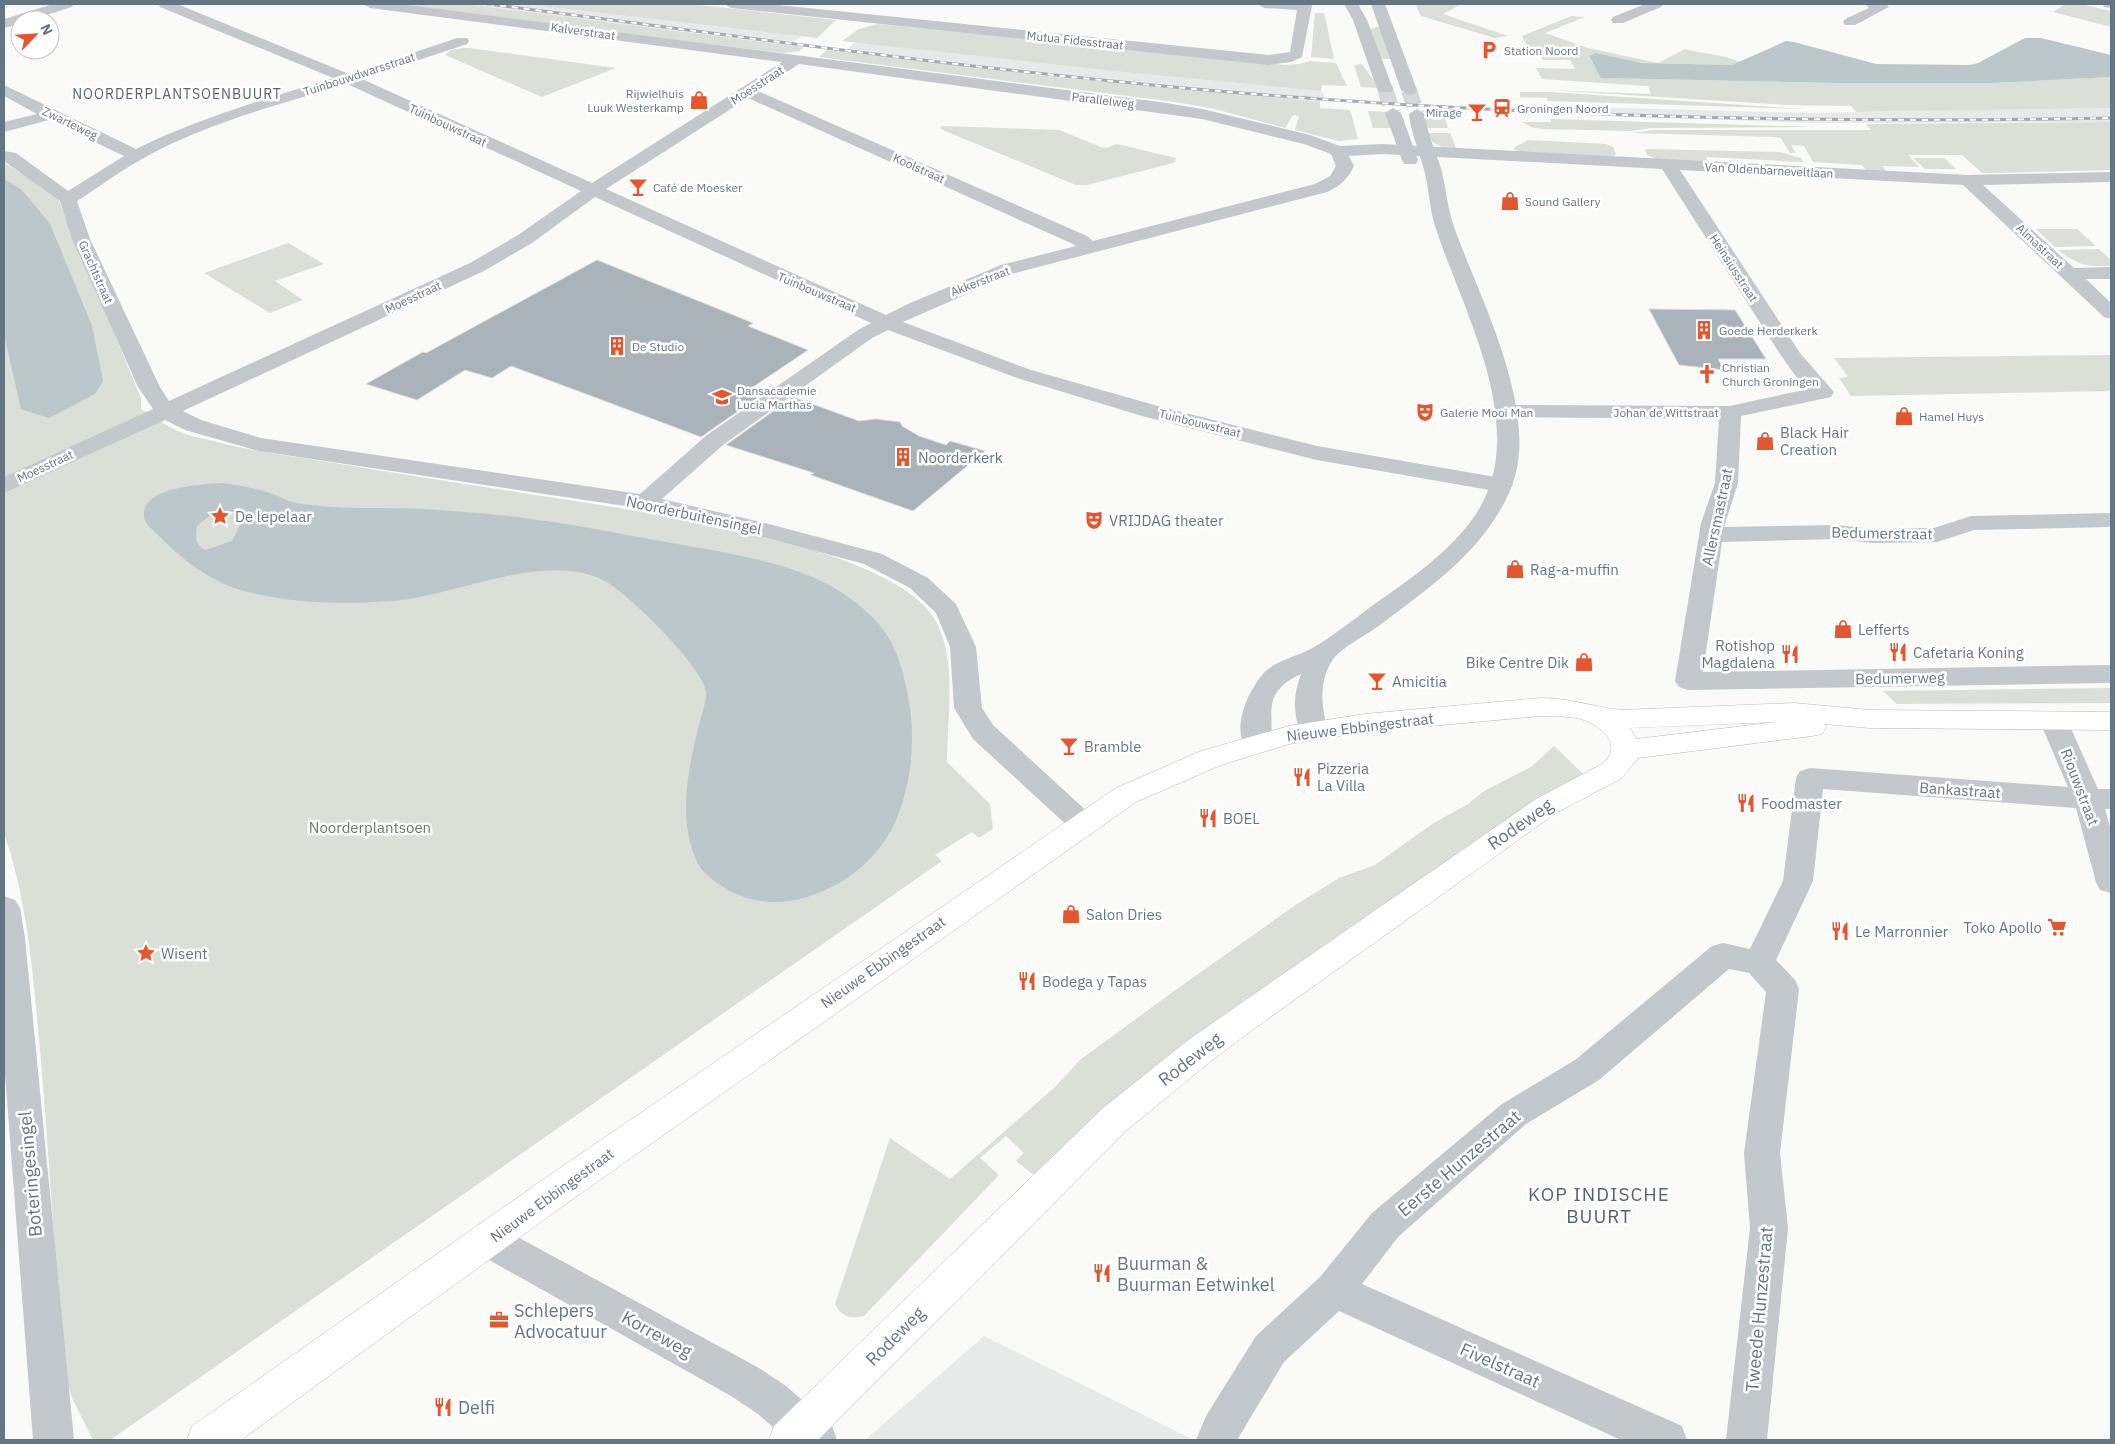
<svg xmlns="http://www.w3.org/2000/svg" width="2115" height="1444" viewBox="0 0 2115 1444" font-family="'IBM Plex Sans',sans-serif">
<style>
.built{fill:#e8e9e9}
.green{fill:#dadfd7}
.water{fill:#bbc7cb;fill-rule:evenodd}
.building{fill:#aab3b9;stroke:#dcdcda}
.lines{fill:none;stroke-linecap:round;stroke-linejoin:round}
.tertiary-tunnel{stroke:#d5d9db;stroke-width:16;stroke-dasharray:16 8;stroke-linecap:butt}
.secondary-casing{stroke:#b3babf;stroke-width:1}
.minor{fill:#c3c8cc;fill-rule:evenodd}
.tertiary{fill:#c3c8cc;fill-rule:evenodd}
.secondary{fill:#fff;fill-rule:evenodd}
.rail-casing{stroke:#a2aab0;stroke-width:3}
.rail{stroke:#fff;stroke-width:2;stroke-dasharray:6;stroke-linecap:butt}
.labels{text-anchor:middle;dominant-baseline:central;stroke-width:5;stroke-linejoin:round;paint-order:stroke}
.far-street-label{font-size:12px;fill:#657683;stroke:#fff}
.far-poi-label{font-size:12px;fill:#657683;stroke:#fff;text-anchor:start}
.far-neighbourhood-label{font-size:14px;letter-spacing:1px;fill:#57646e;stroke:#fff}
.poi-label{font-size:15px;fill:#657683;stroke:#fff;text-anchor:start}
.street-label{font-size:15px;fill:#657683;stroke:#fff}
.park-label{font-size:15px;fill:#687a64;stroke:#fff}
.near-street-label{font-size:18px;fill:#657683;stroke:#fff}
.near-poi-label{font-size:18px;fill:#657683;stroke:#fff;text-anchor:start}
.near-neighbourhood-label{font-size:19px;letter-spacing:1px;fill:#57646e;stroke:#fff}
</style>
<rect width="100%" height="100%" fill="#fafaf8"/>
<g class="built">
<path d="M465,4H523L801,36L790,45Z"/>
<path d="M855,42L1103,70L1321,91L1324,94V99L1320,102L1188,91L844,52Z"/>
<path d="M1548,106L1812,113L2111,108V122L1815,123L1550,114L1554,113L1553,108Z"/>
<path d="M984,1336L1194,1440H865Z"/>
</g>
<g class="green">
<path d="M388,4H465L804,47L800,51L783,53Z"/>
<path d="M523,4H690L836,20L817,38Z"/>
<path d="M1415,4H1462L1443,14L1508,36L1495,38L1421,16Z"/>
<path d="M2065,4H2081L2111,11V27L2053,12Z"/>
<path d="M1315,13H1324L1334,59L1311,57Z"/>
<path d="M1571,16L1585,17L1545,33L1588,48L1658,63L1685,49C1704,54 1722,54 1740,62L1732,65L1642,63L1596,53L1589,57L1602,78L1835,83H1992L2111,77V108L1856,112L1851,106L1786,105L1547,90L1651,94L1648,86L1542,79L1536,68L1575,69L1570,60H1543L1540,55L1530,53L1522,36Z"/>
<path d="M878,24L1285,65L1300,64L1310,61L1336,63L1347,86L1322,85L1321,91L1103,70L842,41L859,29Z"/>
<path d="M1380,26L1392,59H1380L1370,29Z"/>
<path d="M464,48H469L616,68L542,97L445,55L451,50Z"/>
<path d="M827,50L1055,77L1320,102V108L1350,110L1358,139L1339,141L1295,130L1299,116L1293,115L1285,128L1215,109L1175,102L819,57Z"/>
<path d="M1362,64L1379,88L1361,87L1354,65Z"/>
<path d="M1540,92H1551L1804,109L1547,101V98L1520,97V92Z"/>
<path d="M1368,111L1388,112L1395,128H1373Z"/>
<path d="M1423,114L1444,116L1448,128H1424Z"/>
<path d="M1550,119L1816,127L1650,128L1631,131L1542,129L1531,127L1522,122H1551Z"/>
<path d="M2111,122V170L1998,173H1982L1962,155H1908L1919,167L1883,166L1886,172L1867,171L1862,165L1813,162L1804,146L1791,145L1796,153H1790L1781,138L1773,137L1632,133L1655,130H1871L1866,124Z"/>
<path d="M941,126L1059,130L1101,147L1106,148L1117,144L1176,158L1175,162L1170,164L1087,185H1076L945,131L940,128Z"/>
<path d="M1426,133H1450L1456,148C1442,148 1432,145 1426,133Z"/>
<path d="M1528,140L1606,144L1613,147L1616,154L1613,157L1520,152L1514,149L1515,147Z"/>
<path d="M1645,149L1780,152L1801,158L1803,162L1706,157L1708,163L1658,160L1647,155Z"/>
<path d="M1913,158H1944L1956,169H1925Z"/>
<path d="M4,162L51,193L59,201L141,398V409C154,417 166,426 180,432C190,436 202,438 213,441C251,451 289,456 328,462C399,474 471,485 542,496C629,510 886,542 934,618C958,657 947,718 947,762L990,804L993,829L979,838L972,832L935,855L942,861L110,1440H93L72,1398L65,1375C55,1270 50,1165 41,1061C34,984 29,905 4,833Z"/>
<path d="M2036,229H2077L2096,246L2055,247Z"/>
<path d="M288,243L324,264L275,281L303,300L270,313L204,273Z"/>
<path d="M2099,249L2111,260V266C2086,267 2078,265 2058,250Z"/>
<path d="M2111,355V391L1851,396L1839,378L1848,377L1834,358Z"/>
<path d="M2111,688V703L1897,704L1883,691Z"/>
<path d="M1554,746L1583,774L1537,800L1035,1176L1016,1161L1024,1153L1006,1136L980,1158L999,1175L864,1316C850,1319 842,1317 835,1304L890,1138L950,1179L1055,1087L1080,1060L1174,991L1297,904L1339,878L1375,865L1432,824L1468,804L1484,791L1531,767Z"/>
</g>
<g class="water">
<path d="M2025,38H2041L2111,55V77L1992,83H1835L1601,78L1589,56L1596,53L1642,63L1732,65L1786,41L1794,42L1876,64L1970,65L1978,63Z"/>
<path d="M4,179L22,190L50,224L92,326L103,381L95,394L49,418L21,409L4,334Z"/>
<path d="M223,483C240,486 256,488 273,494C283,498 292,503 302,504C342,510 385,507 425,509C463,512 501,514 538,520C579,525 619,534 660,541C705,549 767,558 810,576C832,585 852,598 870,615C894,637 902,665 908,696C916,736 912,780 897,818C881,856 847,885 807,897C780,905 754,904 728,890C718,884 703,874 698,864C678,823 687,774 697,733C699,723 707,701 706,692C704,668 626,591 603,580C547,552 461,593 402,600C351,605 298,604 248,592C211,583 181,559 155,532C150,527 144,523 144,515C142,487 204,484 223,483ZM228,511L245,515L232,541L206,550C195,546 195,536 197,526L213,513Z"/>
</g>
<g class="building">
<path d="M597,260L753,323L748,326L808,350L753,387L770,389L701,437L511,366L492,378L465,370L417,400L366,384L423,352L426,353Z"/>
<path d="M1649,309L1735,310L1766,359H1718L1724,370L1679,365Z"/>
<path d="M793,397L859,421L876,419L900,422L902,426L919,436L946,445L950,441L985,451L913,511L811,475L814,473L726,445Z"/>
</g>
<g class="lines">
<g class="tertiary-tunnel">
<path d="M1385,89L1393,113"/>
<path d="M1409,90L1417,114"/>
</g>
<g class="secondary-casing">
<path id="secondary" d="M1541,698C1569,698 1594,707 1621,710L1794,703L1870,710L2111,712V730L1870,728L1824,724L1826,727L1822,734L1812,736L1638,758L1622,778L1556,813L1255,1028L1211,1061L1127,1130L818,1440H769L774,1426L1103,1108L1187,1041L1231,1010L1536,799L1602,764C1625,746 1601,725 1581,719C1568,716 1554,716 1541,716L1365,732L1289,744L1221,765L1136,802L567,1203L241,1440H187L192,1426L541,1181L1116,788L1201,751L1289,726L1365,714ZM1777,722L1636,739L1630,728Z"/>
</g>
<g class="minor">
<path d="M53,4H74L72,7L31,20H20V24L4,28V19Z"/>
<path d="M158,4H177L349,74L457,38H467L469,41L467,44L362,79L592,183L782,62L370,8L363,4H400L1160,102L1202,109L1310,135L1340,146L1382,144L1968,175L2111,172V182L1983,185L2074,268L2111,267V279H2086L2111,303V319L2104,317L1963,185L1680,170L1800,353L1834,392L1831,397L1741,416L1738,483L1724,527L1837,525L1873,529L1934,528L1971,516L2111,513V527L1974,530L1937,542L1873,543L1837,539L1722,542L1703,672L2111,665V683L1688,690L1679,687L1675,681L1701,523L1715,483L1719,419L1506,417L1498,416L1495,411L1498,406L1506,405L1730,406L1808,389L1794,374L1780,354L1662,169L1382,154L1349,156L1354,166C1348,179 1340,186 1327,192L1015,273L903,322L1031,370L1158,406L1317,446L1501,478L1509,480L1513,485L1509,490L1501,492L1317,460L1142,416L1017,378L888,330L872,338L723,445L662,499L769,524L882,554L928,578L956,604L976,647L982,708L993,725L1092,816L1097,823L1092,830L1082,834L1072,830L973,739L954,708L950,647L936,613L910,588L864,564L756,535L645,509L259,451L185,430L165,420L4,493V477L153,409L138,387L72,239L60,201L4,161V151L16,153L68,191L124,156L49,120L4,132V122L37,114L4,96V85L136,149C199,118 266,99 333,78L160,7ZM799,64L1202,119L1304,144L1331,154L1336,166L1330,176L1315,184L1093,241L1087,236L758,91ZM347,84L581,191L518,235L470,263L169,401L160,387L90,239L77,201C99,187 120,171 142,159C205,123 278,105 347,84ZM748,98L1073,244L1076,246L1001,265L910,303L886,315L606,189ZM595,197L871,323L858,330L707,435L640,494L261,438L201,420L183,411L484,271L532,243Z"/>
<path d="M724,4H769L1269,55L1290,52L1297,10L1264,8L1257,4H1312V6L1302,57L1291,62L1269,65L731,8Z"/>
<path d="M1645,4H1663L1661,7L1623,23H1613L1611,20L1613,17Z"/>
<path d="M1865,4H1886L1889,7L1855,25H1845L1843,22L1845,19L1869,8Z"/>
<path d="M2102,4H2111V8L2104,7Z"/>
<path d="M2054,713L2064,715L2068,722L2098,789H2111V809H2105L2111,830V893L2100,890L2096,882L2076,808L1823,789L1813,881L1776,960L1795,980L1799,989L1780,1153L1788,1228L1767,1440H1726L1750,1228L1744,1153L1766,992L1749,973L1729,969L1599,1080L1526,1124L1398,1237L1362,1284L1682,1426L1687,1440H1621L1339,1311L1284,1362L1237,1440H1196L1206,1416L1256,1336L1320,1277L1372,1213L1502,1104L1575,1060L1712,946L1723,943L1750,949L1783,881L1796,778L1800,771L1810,768L2068,787L2040,722L2044,715Z"/>
<path d="M4,896L15,900L20,908L25,938L74,1440H33L4,1061Z"/>
</g>
<g class="tertiary">
<path d="M1344,4H1358L1367,20L1393,89L1391,92H1379L1377,89L1353,20Z"/>
<path d="M1371,4H1385L1417,90L1415,93L1409,95L1401,90Z"/>
<path d="M1393,108L1401,113L1418,160L1416,164H1404L1402,160L1385,113Z"/>
<path d="M1417,109L1425,114C1427,132 1434,148 1440,165C1446,185 1447,207 1454,227C1479,297 1542,414 1511,488C1486,549 1432,586 1380,625C1368,634 1343,647 1334,658C1318,680 1321,707 1328,731L1324,738L1314,740L1304,738C1292,718 1293,694 1301,674C1253,696 1282,723 1266,750L1256,752L1246,750C1232,727 1247,694 1262,675C1275,659 1299,657 1316,646C1334,635 1352,621 1369,608C1407,581 1450,553 1476,514C1532,429 1462,310 1435,226C1429,207 1429,186 1423,166C1418,149 1411,132 1409,114Z"/>
<path d="M488,1223L501,1228L759,1368L786,1386L832,1426L837,1440H787L758,1414L731,1396L475,1252L469,1240L475,1228Z"/>
</g>
<use href="#secondary" class="secondary"/>
<g class="rail-casing">
<path id="rail" d="M488,4C723,34 959,68 1195,89C1500,116 1805,124 2111,118"/>
</g>
<use href="#rail" class="rail"/>
</g>
<defs>
<g id="parking-bare" transform="scale(1.5)"><path d="M-3.5-5.5H1a3.5 3.5 0 0 1 0 7H-1V5.5H-3.5ZM-1-3.4V-.6H.8a1.4 1.4 0 0 0 0-2.8Z" fill="#e4572e" stroke="#fff" stroke-width="2.5" paint-order="stroke"/></g>
<g id="shop-bare" transform="scale(1.5)"><path d="M-5-2.5h2.3a2.7 3.5 0 0 1 5.4 0H5L5.5 6h-11ZM-1.5-2.5h3a1.5 2.3 0 0 0-3 0Z" fill="#e4572e" stroke="#fff" stroke-width="2.5" paint-order="stroke"/></g>
<g id="station-bare" transform="scale(1.5)"><path d="M-3-6H3Q5-6 5-4V2Q5 4 3 4L4.5 6H3L1.5 4h-3L-3 6H-4.5L-3 4Q-5 4-5 2V-4Q-5-6-3-6ZM-3.5-4v3h7v-3ZM-3.5 1v1.5H-2V1ZM2 1v1.5H3.5V1Z" fill="#e4572e" stroke="#fff" stroke-width="2.5" paint-order="stroke"/></g>
<g id="bar-bare" transform="scale(1.5)"><path d="M-6-5H6L.8 .8V4.5H3.5V6h-7V4.5H-.8V.8Z" fill="#e4572e" stroke="#fff" stroke-width="2.5" paint-order="stroke"/></g>
<g id="building-bare" transform="scale(1.5)"><path d="M-4-6H4V6H1V3H-1V6H-4ZM-2.5-4.3h1.7v1.8h-1.7ZM.8-4.3h1.7v1.8H.8ZM-2.5-1h1.7V.8h-1.7ZM.8-1h1.7V.8H.8Z" fill="#e4572e" stroke="#fff" stroke-width="2.5" paint-order="stroke"/></g>
<g id="church-bare" transform="scale(1.5)"><path d="M-1.2-6h2.4v3.5h3.3v2.4h-3.3V6h-2.4V-.1h-3.3v-2.4h3.3Z" fill="#e4572e" stroke="#fff" stroke-width="2.5" paint-order="stroke"/></g>
<g id="university-bare" transform="scale(1.5)"><path d="M0-5L7-2L0 1L-7-2ZM-4 1L0 2.5L4 1V4Q0 6-4 4Z" fill="#e4572e" stroke="#fff" stroke-width="2.5" paint-order="stroke"/></g>
<g id="theatre-bare" transform="scale(1.5)"><path d="M-5-5.5Q0-4 5-5.5V0Q5 5 0 6Q-5 5-5 0ZM-3.3-2.5H-1v1.5H-3.3ZM1-2.5H3.3v1.5H1ZM-2.8 1Q0 5.5 2.8 1Z" fill="#e4572e" stroke="#fff" stroke-width="2.5" paint-order="stroke"/></g>
<g id="sight-bare" transform="scale(1.5)"><path d="M0-6L1.8-2.2L6-1.7L2.9 1.2L3.7 5.4L0 3.3L-3.7 5.4L-2.9 1.2L-6-1.7L-1.8-2.2Z" fill="#e4572e" stroke="#fff" stroke-width="2.5" paint-order="stroke"/></g>
<g id="restaurant-bare" transform="scale(1.5)"><path d="M-5-6h1v4h1v-4h1v4h1v-4h1v5L-1.5 .5V6h-2V.5L-5-1ZM5-6V6H3V1.5H1.5Q1.5-4 5-6Z" fill="#e4572e" stroke="#fff" stroke-width="2.5" paint-order="stroke"/></g>
<g id="supermarket-bare" transform="scale(1.5)"><path d="M-6-5.5h2.5l.6 2H6L4.5 2H-2.5L-4.4-4H-6ZM-1.5 3.2a1.3 1.3 0 1 0 .1 0ZM3 3.2a1.3 1.3 0 1 0 .1 0Z" fill="#e4572e" stroke="#fff" stroke-width="2.5" paint-order="stroke"/></g>
<g id="office-bare" transform="scale(1.5)"><path d="M-6-3h4V-5.5h4V-3h4V5H-6ZM-1-4.5V-3h2v-1.5ZM-6 0V1H6V0Z" fill="#e4572e" stroke="#fff" stroke-width="2.5" paint-order="stroke"/></g>
</defs>
<g fill-rule="evenodd">
<use href="#parking-bare" x="1489" y="50"/>
<use href="#shop-bare" x="699" y="100"/>
<use href="#station-bare" x="1502" y="108"/>
<use href="#bar-bare" x="1477" y="112"/>
<use href="#bar-bare" x="638" y="187"/>
<use href="#shop-bare" x="1510" y="201"/>
<use href="#building-bare" x="1704" y="330"/>
<use href="#building-bare" x="617" y="346"/>
<use href="#church-bare" x="1707" y="374"/>
<use href="#university-bare" x="722" y="397"/>
<use href="#theatre-bare" x="1425" y="412"/>
<use href="#shop-bare" x="1904" y="416"/>
<use href="#shop-bare" x="1765" y="441"/>
<use href="#building-bare" x="903" y="457"/>
<use href="#sight-bare" x="220" y="516"/>
<use href="#theatre-bare" x="1094" y="520"/>
<use href="#shop-bare" x="1515" y="569"/>
<use href="#shop-bare" x="1843" y="629"/>
<use href="#restaurant-bare" x="1898" y="652"/>
<use href="#restaurant-bare" x="1790" y="654"/>
<use href="#shop-bare" x="1584" y="662"/>
<use href="#bar-bare" x="1377" y="681"/>
<use href="#bar-bare" x="1069" y="746"/>
<use href="#restaurant-bare" x="1302" y="777"/>
<use href="#restaurant-bare" x="1746" y="803"/>
<use href="#restaurant-bare" x="1208" y="818"/>
<use href="#shop-bare" x="1071" y="914"/>
<use href="#supermarket-bare" x="2057" y="927"/>
<use href="#restaurant-bare" x="1840" y="931"/>
<use href="#sight-bare" x="146" y="953"/>
<use href="#restaurant-bare" x="1027" y="981"/>
<use href="#restaurant-bare" x="1102" y="1273"/>
<use href="#office-bare" x="499" y="1320"/>
<use href="#restaurant-bare" x="443" y="1407"/>
</g>
<g class="labels">
<g class="far-street-label">
<text transform="translate(583 31) rotate(8)">Kalverstraat</text>
<text transform="translate(1075 40) rotate(6)">Mutua Fidesstraat</text>
<text transform="translate(359 74) rotate(-18)">Tuinbouwdwarsstraat</text>
<text transform="translate(757 85) rotate(-33)">Moesstraat</text>
<text transform="translate(1103 100) rotate(7)">Parallelweg</text>
<text transform="translate(70 123) rotate(26)">Zwarteweg</text>
<text transform="translate(448 125) rotate(25)">Tuinbouwstraat</text>
<text transform="translate(919 168) rotate(24)">Koolstraat</text>
<text transform="translate(1769 170) rotate(3)">Van Oldenbarneveltlaan</text>
<text transform="translate(2040 246) rotate(43)">Almastraat</text>
<text transform="translate(1734 268) rotate(57)">Heinsiusstraat</text>
<text transform="translate(96 272) rotate(66)">Grachtstraat</text>
<text transform="translate(980 281) rotate(-21)">Akkerstraat</text>
<text transform="translate(817 292) rotate(23)">Tuinbouwstraat</text>
<text transform="translate(413 297) rotate(-25)">Moesstraat</text>
<text x="1666" y="412">Johan de Wittstraat</text>
<text transform="translate(1200 423) rotate(14)">Tuinbouwstraat</text>
<text transform="translate(45 466) rotate(-25)">Moesstraat</text>
</g>
<g class="far-poi-label">
<text x="1504" y="50">Station Noord</text>
<text x="684" y="93" text-anchor="end">Rijwielhuis<tspan x="684" dy="14">Luuk Westerkamp</tspan></text>
<text x="1517" y="108">Groningen Noord</text>
<text x="1462" y="112" text-anchor="end">Mirage</text>
<text x="653" y="187">Café de Moesker</text>
<text x="1525" y="201">Sound Gallery</text>
<text x="1719" y="330">Goede Herderkerk</text>
<text x="632" y="346">De Studio</text>
<text x="1722" y="367">Christian<tspan x="1722" dy="14">Church Groningen</tspan></text>
<text x="737" y="390">Dansacademie<tspan x="737" dy="14">Lucia Marthas</tspan></text>
<text x="1440" y="412">Galerie Mooi Man</text>
<text x="1919" y="416">Hamel Huys</text>
</g>
<g class="far-neighbourhood-label">
<text x="177" y="94">NOORDERPLANTSOENBUURT</text>
</g>
<g class="poi-label">
<text x="1780" y="432">Black Hair<tspan x="1780" dy="17">Creation</tspan></text>
<text x="918" y="457">Noorderkerk</text>
<text x="235" y="516">De lepelaar</text>
<text x="1109" y="520">VRIJDAG theater</text>
<text x="1530" y="569">Rag-a-muffin</text>
<text x="1858" y="629">Lefferts</text>
<text x="1775" y="645" text-anchor="end">Rotishop<tspan x="1775" dy="17">Magdalena</tspan></text>
<text x="1913" y="652">Cafetaria Koning</text>
<text x="1569" y="662" text-anchor="end">Bike Centre Dik</text>
<text x="1392" y="681">Amicitia</text>
<text x="1084" y="746">Bramble</text>
<text x="1317" y="768">Pizzeria<tspan x="1317" dy="17">La Villa</tspan></text>
<text x="1761" y="803">Foodmaster</text>
<text x="1223" y="818">BOEL</text>
<text x="1086" y="914">Salon Dries</text>
<text x="2042" y="927" text-anchor="end">Toko Apollo</text>
<text x="1855" y="931">Le Marronnier</text>
<text x="161" y="953">Wisent</text>
<text x="1042" y="981">Bodega y Tapas</text>
</g>
<g class="street-label">
<text transform="translate(694 515) rotate(12)">Noorderbuitensingel</text>
<text transform="translate(1717 517) rotate(-78)">Allersmastraat</text>
<text transform="translate(1882 533) rotate(1)">Bedumerstraat</text>
<text transform="translate(1900 678) rotate(-1)">Bedumerweg</text>
<text transform="translate(1360 727) rotate(-7)">Nieuwe Ebbingestraat</text>
<text transform="translate(2080 787) rotate(69)">Riouwstraat</text>
<text transform="translate(1960 790) rotate(4)">Bankastraat</text>
<text transform="translate(883 962) rotate(-35)">Nieuwe Ebbingestraat</text>
<text transform="translate(552 1195) rotate(-36)">Nieuwe Ebbingestraat</text>
</g>
<g class="park-label">
<text x="370" y="827">Noorderplantsoen</text>
</g>
<g class="near-street-label">
<text transform="translate(1520 824) rotate(-35)">Rodeweg</text>
<text transform="translate(1190 1059) rotate(-38)">Rodeweg</text>
<text transform="translate(1459 1163) rotate(-40)">Eerste Hunzestraat</text>
<text transform="translate(30 1174) rotate(-95)">Boteringesingel</text>
<text transform="translate(1759 1309) rotate(-85)">Tweede Hunzestraat</text>
<text transform="translate(657 1334) rotate(29)">Korreweg</text>
<text transform="translate(895 1336) rotate(-45)">Rodeweg</text>
<text transform="translate(1500 1365) rotate(24)">Fivelstraat</text>
</g>
<g class="near-poi-label">
<text x="1117" y="1263">Buurman &amp;<tspan x="1117" dy="21">Buurman Eetwinkel</tspan></text>
<text x="514" y="1310">Schlepers<tspan x="514" dy="21">Advocatuur</tspan></text>
<text x="458" y="1407">Delfi</text>
</g>
<g class="near-neighbourhood-label">
<text x="1599" y="1194">KOP INDISCHE<tspan x="1599" dy="22">BUURT</tspan></text>
</g>
</g>
<rect width="2115" height="1444" fill="none" stroke="#657683" stroke-width="10"/>
<g transform="translate(35 35) rotate(65)"><circle r="24" fill="#ffffff" stroke="#c1c8cd"/>
<path d="M0-4L9 19L0 12L-9 19Z" fill="#e4572e"/>
<text y="-8" font-size="14" font-weight="bold" text-anchor="middle" fill="#657683">N</text>
</g>
</svg>
